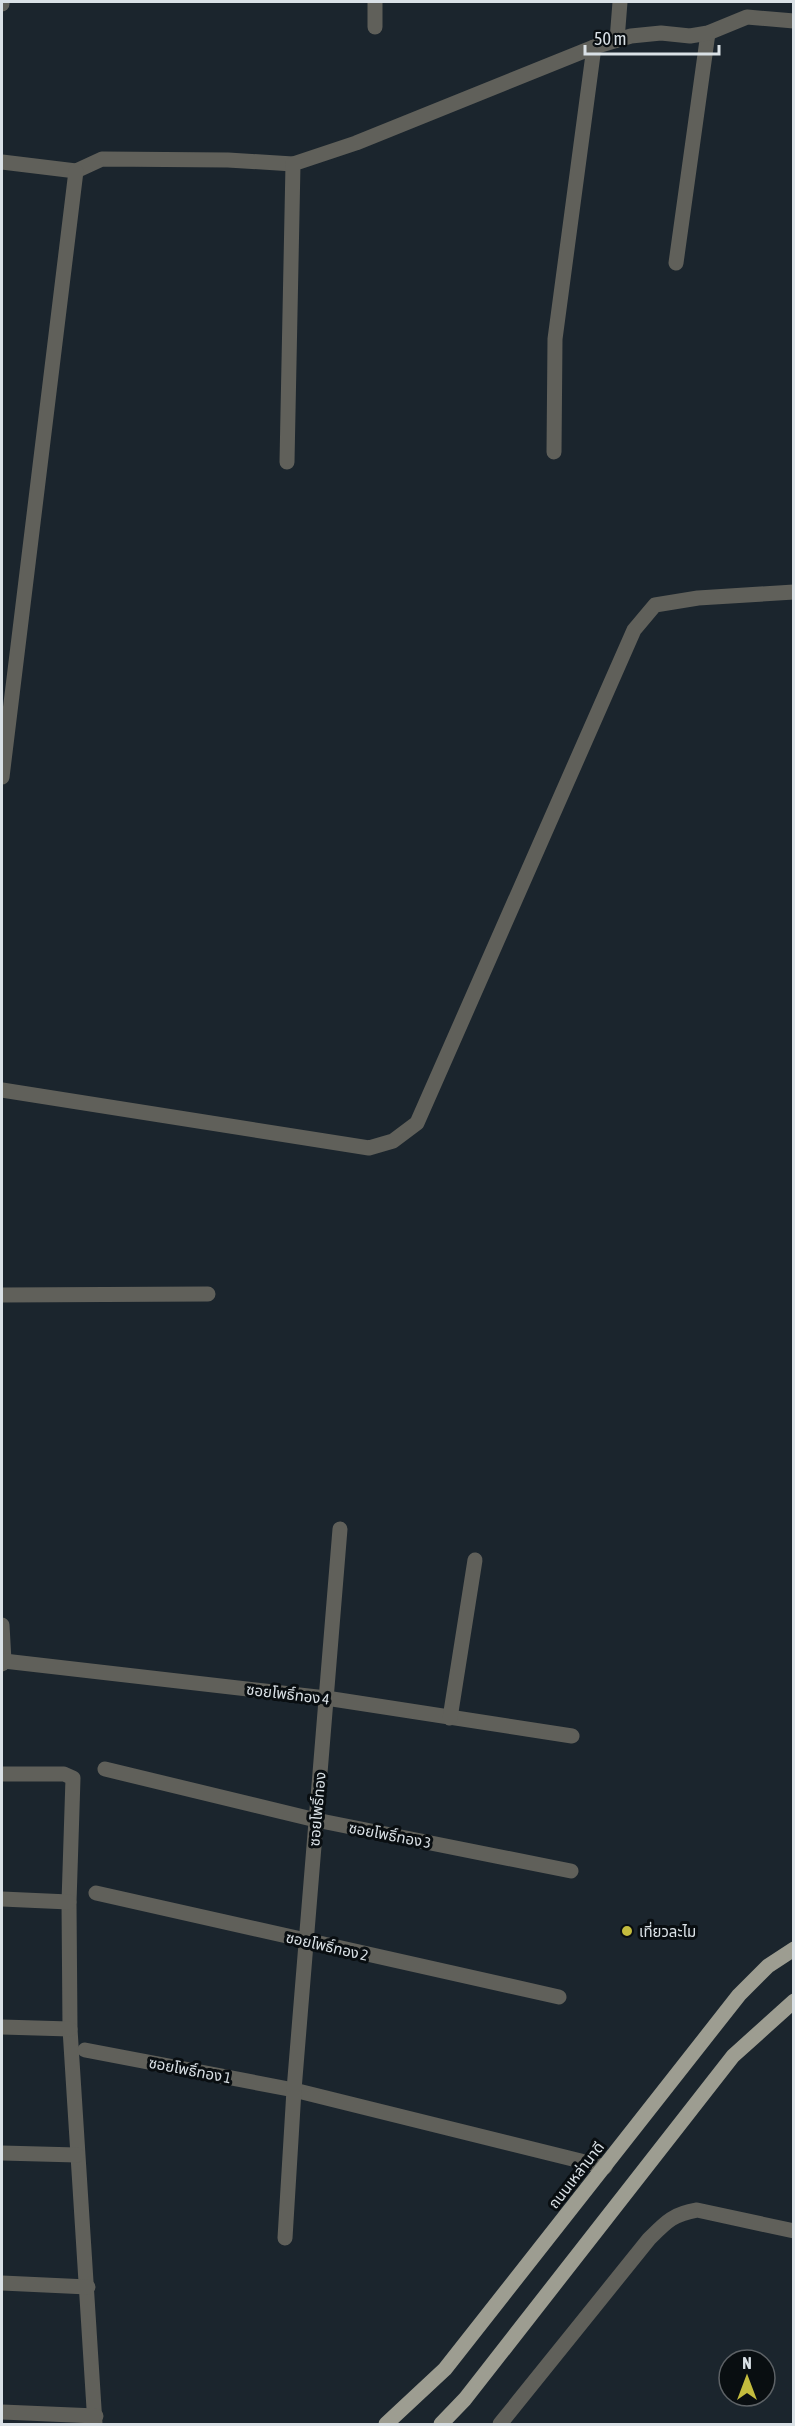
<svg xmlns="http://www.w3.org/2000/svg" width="795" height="2426" viewBox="0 0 795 2426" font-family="'Asap Condensed','Noto Sans Thai',sans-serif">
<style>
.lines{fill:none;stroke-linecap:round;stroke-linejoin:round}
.minor{stroke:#60605a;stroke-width:15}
.major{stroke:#9d9d91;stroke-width:15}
.poi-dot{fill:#c4bc3e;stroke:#090e11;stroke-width:2}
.labels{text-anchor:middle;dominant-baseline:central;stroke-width:6;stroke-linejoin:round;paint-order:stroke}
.street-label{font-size:15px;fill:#dae1e6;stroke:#090e11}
.poi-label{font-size:15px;fill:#dae1e6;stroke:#090e11;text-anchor:start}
</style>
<rect width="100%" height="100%" fill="#1b252d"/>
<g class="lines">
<g class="minor">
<path d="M375,2V27"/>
<path d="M2,4V2"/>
<path d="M617,40L620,2"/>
<path d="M2,162L76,171L102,159L228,160L293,164"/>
<path d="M676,263L708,33"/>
<path d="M554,452L555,339L594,47"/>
<path d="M287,462L293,164L356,143L594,47L631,36L661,33L690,36L708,33L747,17L794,21"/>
<path d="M2,777L76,171"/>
<path d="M2,1090L369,1148L393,1141L417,1123L634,630L655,605L698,598L794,592"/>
<path d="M2,1295L208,1294"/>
<path d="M2,1625L4,1661L2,1664"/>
<path d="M4,1661L326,1698L572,1736"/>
<path d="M450,1718L475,1560"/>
<path d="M105,1769L316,1820L571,1871"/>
<path d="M2,1774H64L73,1778L69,1902L70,2029L95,2424"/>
<path d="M96,1893L559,1997"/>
<path d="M2,1899L69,1902"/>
<path d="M2,2027L70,2029"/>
<path d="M85,2050L294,2090L605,2167"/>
<path d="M2,2153L77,2155"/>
<path d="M285,2238L294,2090L340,1529"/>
<path d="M2,2283L88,2287"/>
<path d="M2,2412L96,2416"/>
<path d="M500,2424L649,2239C666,2222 673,2214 697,2210L794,2231"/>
</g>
<g class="major">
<path d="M386,2424L445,2369L739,1995L768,1966L794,1949"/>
<path d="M441,2424L465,2399L733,2056L794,2001"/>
</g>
</g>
<circle class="poi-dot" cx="627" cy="1931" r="6"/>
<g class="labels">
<g class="street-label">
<text transform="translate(288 1694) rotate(7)">ซอยโพธิ์ทอง 4</text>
<text transform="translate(317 1809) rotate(-85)">ซอยโพธิ์ทอง</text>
<text transform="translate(390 1835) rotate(11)">ซอยโพธิ์ทอง 3</text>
<text transform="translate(327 1946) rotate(13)">ซอยโพธิ์ทอง 2</text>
<text transform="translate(190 2070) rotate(11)">ซอยโพธิ์ทอง 1</text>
<text transform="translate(576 2175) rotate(-52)">ถนนเหล่านาดี</text>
</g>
<g class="poi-label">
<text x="639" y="1931">เที่ยวละไม</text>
</g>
</g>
<rect width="795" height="2426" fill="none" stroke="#dae1e6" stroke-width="6"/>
<g transform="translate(747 2378)"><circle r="28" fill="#090e11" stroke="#5d6266" stroke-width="1.5"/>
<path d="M0-4.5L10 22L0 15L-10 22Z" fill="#c4bc3e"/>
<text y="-9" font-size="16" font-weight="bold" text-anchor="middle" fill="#dae1e6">N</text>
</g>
<path d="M585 45v9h134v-9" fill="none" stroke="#dae1e6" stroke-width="3"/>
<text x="594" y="45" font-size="18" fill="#dae1e6" stroke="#090e11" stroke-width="4.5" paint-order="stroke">50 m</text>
</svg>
